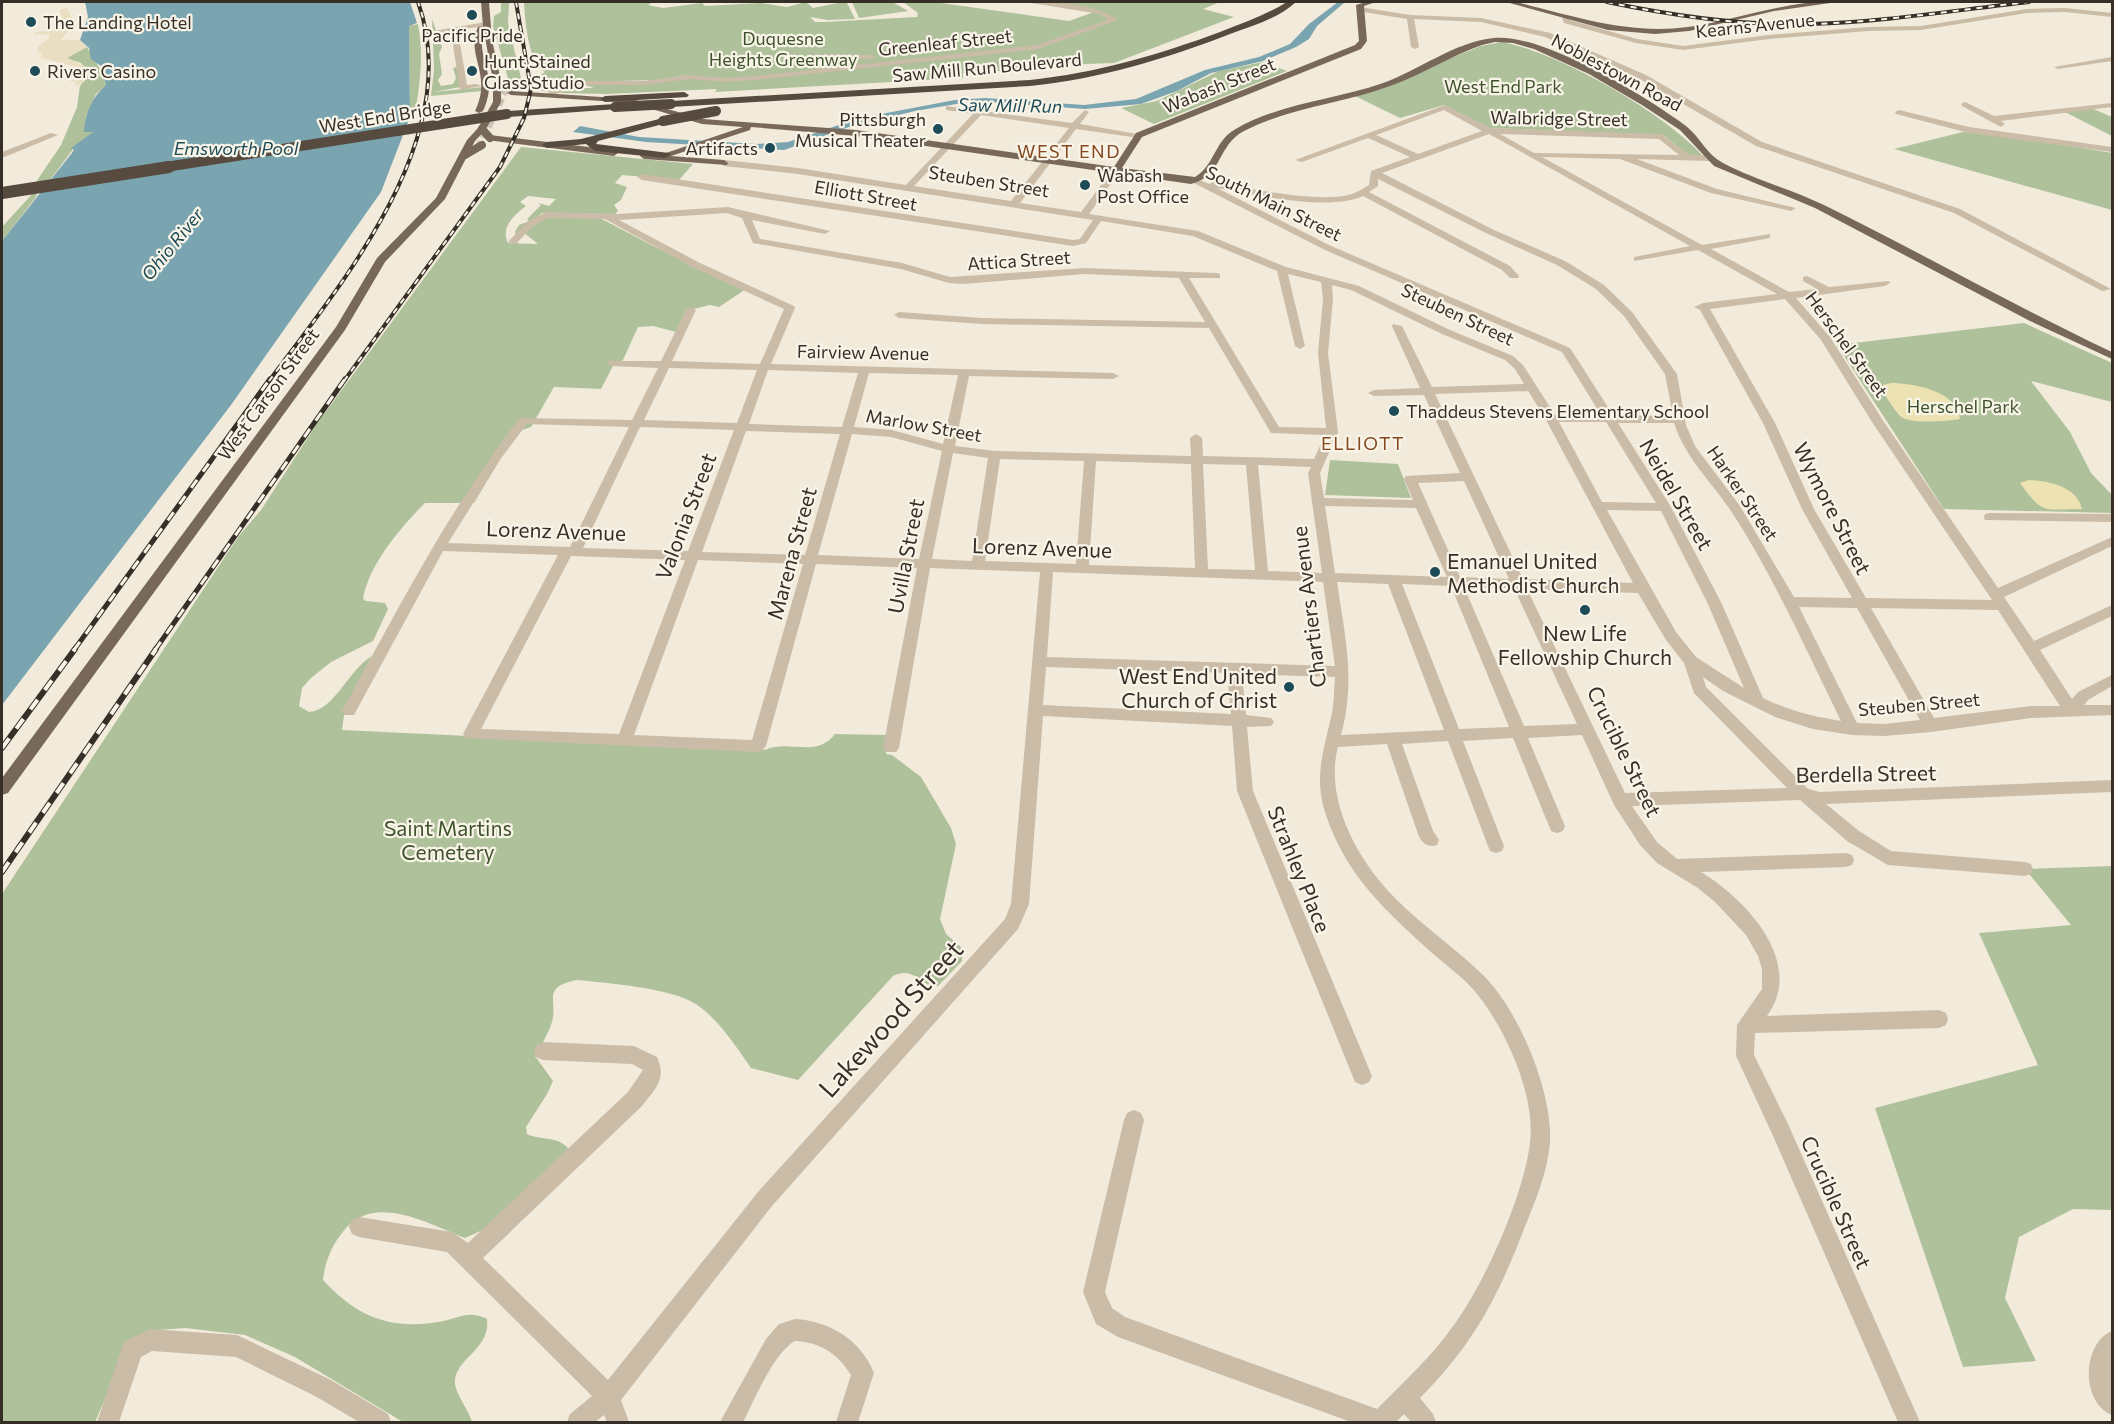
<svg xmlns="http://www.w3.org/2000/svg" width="2114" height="1424" viewBox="0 0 2114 1424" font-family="Commissioner,sans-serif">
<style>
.green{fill:#aec19b}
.sand{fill:#ede2b2}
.plaza{fill:#eadec2}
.water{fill:#7aa4af}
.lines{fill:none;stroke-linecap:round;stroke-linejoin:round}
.major-tunnel{stroke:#ccc5b7;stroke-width:8;stroke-dasharray:8 4;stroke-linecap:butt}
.minor{fill:#cabca7;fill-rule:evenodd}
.major{fill:#786859;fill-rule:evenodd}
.highway{fill:#574a3f;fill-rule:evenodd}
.rail-far2-casing{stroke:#362f28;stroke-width:4}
.rail-far1-casing{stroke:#362f28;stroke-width:5}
.rail-casing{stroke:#362f28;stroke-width:6}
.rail-far2{stroke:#f9f4e8;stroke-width:2;stroke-dasharray:6;stroke-linecap:butt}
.rail-far1{stroke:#f9f4e8;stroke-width:3;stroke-dasharray:10;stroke-linecap:butt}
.rail{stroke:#f9f4e8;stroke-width:4;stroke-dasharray:12;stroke-linecap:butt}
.major-bridge{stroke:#786859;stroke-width:8}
.highway-bridge-far1{stroke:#574a3f;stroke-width:10}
.highway-bridge{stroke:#574a3f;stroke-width:12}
.poi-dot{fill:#1d4b58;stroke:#f9f4e8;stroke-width:2}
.labels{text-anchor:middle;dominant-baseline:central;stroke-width:4.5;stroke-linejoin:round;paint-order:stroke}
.far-poi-label{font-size:18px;fill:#362f28;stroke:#f9f4e8;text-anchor:start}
.far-street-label{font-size:18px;fill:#362f28;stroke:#f9f4e8}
.far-park-label{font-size:18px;fill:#3f542c;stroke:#f9f4e8}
.far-water-label{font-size:18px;font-style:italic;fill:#1d4b58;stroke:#f9f4e8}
.far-neighbourhood-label{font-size:18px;letter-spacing:1.5px;fill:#854821;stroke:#f9f4e8}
.street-label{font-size:21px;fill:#362f28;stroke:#f9f4e8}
.poi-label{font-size:21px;fill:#362f28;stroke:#f9f4e8;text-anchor:start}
.park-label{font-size:21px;fill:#3f542c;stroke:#f9f4e8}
.near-street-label{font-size:26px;fill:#362f28;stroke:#f9f4e8}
</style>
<rect width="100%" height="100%" fill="#f2ebdb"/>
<g class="green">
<path d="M501,2H509L508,23L523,87L509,82L493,26L494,16L501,12Z"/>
<path d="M524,2H653L648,5L663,8L702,3L705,6L760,3L787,7L806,2L813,8L843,2L847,3L855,19L828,20L810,17L815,22H824L917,17L918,13L903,2H934L1069,21L1094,12V9L1042,2H1220L1203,9L1234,17L1114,63L1058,65L1041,69L963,73V78L715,92L717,89L607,94L560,93L572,88H594L585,85L649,84L687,75L658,80L575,82L551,92L542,91L539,76L545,72C528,64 525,19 524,2Z"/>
<path d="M852,2L894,3L908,11L859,18Z"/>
<path d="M432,19L442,47L439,54L442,74L438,80L441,86L453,84L456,78L453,68L457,67L461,87L433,92L483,87L482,91L431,96L434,70Z"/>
<path d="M418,24C424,55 420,83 415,114L410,117L409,26Z"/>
<path d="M1502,42C1560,53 1663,112 1703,156H1690L1663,135L1489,128L1444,105L1400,118L1355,96L1481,46Z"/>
<path d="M87,47C94,60 102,69 106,85L96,94L86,116L94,131L74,148L50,180L36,182L61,145L77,107L80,86L89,72L81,63L66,58Z"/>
<path d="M1263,62L1287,71L1154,124L1121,108L1157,101L1219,71Z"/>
<path d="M2091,108L2112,117V136L2063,111Z"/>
<path d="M1963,132L2013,136L2112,153V210L1894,149Z"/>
<path d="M521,147L693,164L679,180L622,175L615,183L627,187L621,200L614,205L618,211L615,214L542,213L516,235L515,232L519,225L529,221L527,219L541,205L538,203L549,206L556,199L528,196L520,202L526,206C514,215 500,228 508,243L538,244L523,232L547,217L600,218L655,247L746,289L719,307L710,305L689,310L676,332L653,326L638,327L623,360L613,366L601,389L554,387L531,427L519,431L500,459L474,503H425C401,527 369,564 363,599L366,601L385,603L388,609L373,641L331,662L311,678L302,688L299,706L309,712C334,711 349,669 372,656L345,708L342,730L765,750C790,739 816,759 835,734L886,735V754L892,755L921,777L951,828L956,844L940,919L946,934L962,948V961L938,986C919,988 916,965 893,976L798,1080L751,1068C735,1045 719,1020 696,1004C671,988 608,983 577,980C541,987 558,1000 552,1022C548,1035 541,1045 535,1056L553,1081L547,1094L526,1127L527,1134C541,1141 556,1135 568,1148L566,1154L485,1229L465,1238C427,1223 372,1191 342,1233C331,1247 325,1262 323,1280C356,1316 389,1330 438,1322C458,1319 468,1309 487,1319C491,1350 453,1359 455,1384C456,1394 468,1409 472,1422H403L295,1357L245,1335L185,1328L158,1330L126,1351L95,1422H2V894L238,537L261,510L318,422Z"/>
<path d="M33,193L37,194L36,197L2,241V227Z"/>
<path d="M2024,323L2112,363V402L2031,381L2070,432L2091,473L2112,495V513L1944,509L1837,345Z"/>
<path d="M1330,460L1398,464L1411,498L1325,495Z"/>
<path d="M2112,866V1210L2073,1209L2019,1237L2005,1298L2036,1361L1963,1367L1875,1108L2038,1065L1979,933L2071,925L2025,869Z"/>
</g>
<g class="sand">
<path d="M1891,383C1913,383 1958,391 1960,419C1947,421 1907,425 1899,415C1893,408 1888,399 1882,391L1883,385Z"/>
<path d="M2029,480C2049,481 2077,486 2082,509C2043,509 2044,516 2020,483Z"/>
</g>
<path class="plaza" d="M67,8L75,24L60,40H80L87,47L67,58L88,68V75L84,82L75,86L76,81L67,82L78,78V71L75,67L39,57L44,54L38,52V47L49,38V34L34,35L36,32L62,30L64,23L60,12L61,9Z"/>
<g class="water">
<path d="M85,2H410L417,23L409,26L410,117L381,192L231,405L2,705V241L72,153L74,149H70L93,132H84C85,113 92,97 106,85L101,66L91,59L89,48L80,40L88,17Z"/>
<path d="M1338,2H1345L1317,26L1309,39L1296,47L1263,61L1211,73L1177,91L1141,104L1085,109L974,101L915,111L849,127L784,150L646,142L573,132L580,126L639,137L756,144L788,142L860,118L955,100L985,98L1084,105L1136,99L1205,70L1259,57L1290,44L1309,24Z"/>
</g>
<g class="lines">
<path class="major-tunnel" d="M478,149L508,83"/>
<g class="minor">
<path d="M1025,2C1048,0 1101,5 1118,20L1038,49L755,80L725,82L689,79L643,85H588L545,97L541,95L588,81H643L689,75L725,78L755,76L1037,45L1108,20L1100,14Z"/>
<path d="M1360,7L1410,15L1481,18L1550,33L1646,75L1762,142L1960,209L2111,289L2102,291L1954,213L1756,146L1640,79L1545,37L1481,22L1414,19L1419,47L1415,49L1411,47L1407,19L1357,11Z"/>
<path d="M2065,8L2112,13V17L2065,12L2027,13L1921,30L1868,31L1769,39L1683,50L1636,43L1564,23L1562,18L1569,16L1570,20L1637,39L1683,46L1769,35L1868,27L1921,26L2027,9Z"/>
<path d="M486,22L489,26L460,29L458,32L467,85L477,84L481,86L460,90L451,32L437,33L433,31Z"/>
<path d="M824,54L872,55L876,57L872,59L821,58Z"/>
<path d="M2112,57V61L2058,69L2054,67Z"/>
<path d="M1965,102L1994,116L2112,103V107L2001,121L2005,124L2001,127L1962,106L1961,104Z"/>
<path d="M1445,105L1490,128L1661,134L1690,155H1709L1713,158L1709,161L1637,159L1717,189L1796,208L1791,211L1711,193L1620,159L1542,157L1702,245L1770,234V238L1711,249L1789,292L1817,289L1803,281V277L1807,276L1829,287L1889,281L1890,283L1885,286L1796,298L1830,337L1884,422L1998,588L2112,537V546L2004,597L2034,641L2112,605V616L2040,650L2072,699L2078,692L2112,675V686L2088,700L2084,705H2112V715L2031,718L1931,732L1884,736L1852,735L1813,729L1775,717L1723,691L1703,677L1706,687L1808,789L1820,792L2112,780V792L1826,804L1859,831L1891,851L2025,862L2031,864L2033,869L2031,874L2025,876L1888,865L1847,841L1800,800L1632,806L1657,842L1677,859L1846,853L1852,855L1854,860L1852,865L1846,867L1701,872C1746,899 1806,963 1767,1016L1939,1010L1946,1013L1948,1019L1946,1025L1939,1028L1755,1033L1754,1055L1788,1124L1920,1422H1898L1774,1138L1736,1056L1737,1025L1762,989V969L1758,956L1746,935L1715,902L1698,888L1657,863L1640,845L1614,805L1582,735L1528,738L1565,826L1563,831L1557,833L1551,831L1549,826L1513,738L1463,741L1504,846L1502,851L1496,853L1490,851L1488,846L1448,741L1402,744L1433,831L1439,840L1437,845C1427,848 1422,843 1418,834L1387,744L1338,747C1324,800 1358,861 1395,898C1422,926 1456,948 1484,976C1519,1011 1553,1093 1550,1142C1548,1171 1535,1202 1524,1229C1498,1297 1473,1345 1420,1398L1433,1414L1436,1422H1411L1404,1414L1396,1422H1351L1118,1337L1096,1324L1083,1292L1124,1120L1127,1113L1134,1110L1141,1113L1144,1120L1105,1292L1112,1308L1125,1317L1377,1409C1405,1381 1434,1354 1456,1322C1486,1280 1524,1194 1530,1143C1536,1094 1504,1025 1473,989C1461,976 1446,965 1432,953C1387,912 1346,876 1326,815C1313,777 1324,750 1332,713C1334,702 1334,689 1335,677L1242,674L1246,715L1271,718L1274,722L1271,726L1247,727L1253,791L1372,1076L1369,1082L1362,1085L1355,1082L1237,791L1232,726L1043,716L1029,904L1018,929L772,1206L621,1400L629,1422H607L604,1415L595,1422H567L570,1414L592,1396L447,1252L359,1237L352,1234L349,1227L352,1220L359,1217L452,1232L468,1243L628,1092L643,1070L632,1064L543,1060L536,1057L534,1051L536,1045L543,1042L634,1046L657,1057C667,1079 656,1088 642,1106L483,1258L608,1380L758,1192L1005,919L1011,904L1040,572L930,568L899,748L896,752H886L883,748L917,568L816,564L766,746L763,750L758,752L466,738L463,734L558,555L443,551L354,715H344L342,711C397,611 449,508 520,418L632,420L658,368L612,366L606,363L608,361H661L686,310L691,307L696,310L672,361L760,364L784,309L692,267L605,219L548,218L533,226L516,244L508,242L527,222L546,212L617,214L728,207L830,231L825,234L752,220L760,239L902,263L950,277L1085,268L1216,273L1220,274V278H1189L1279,427L1326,428L1318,353L1323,299L1321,282L1288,274L1305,346L1300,349L1295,346L1277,271L1193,236L1101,221L1086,243L1073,246L642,180L637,177L642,174L696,182L1073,240L1080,239L1093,220L798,174L724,166L720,163L724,160L798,168L906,185L973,114L946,110V106L1072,123L1085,110L1089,112L1080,124L1143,135L1139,138L1076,129L1020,203L1081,212L1113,169H1119L1120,171L1089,214L1198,231L1286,267L1359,286L1450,330L1513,356L1523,365L1555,415H1601L1562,352L1325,250L1190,181L1195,178L1209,184L1213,182C1248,188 1320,204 1352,194C1358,192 1363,188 1369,185L1371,171L1410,157L1368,138L1302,162L1295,160ZM1444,110L1482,131L1418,154L1376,135ZM981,115L1069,128L1011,201L914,186ZM1489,134L1690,246L1634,257V261L1698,250L1777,294L1703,303L1694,307L1700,310L1763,423L1802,509L1852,598L1794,597L1740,506L1695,446L1686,425L1677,374L1632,312L1604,285L1565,261L1494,230L1382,173ZM1500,134L1659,139L1679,155L1534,153ZM1378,179L1488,234L1557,265L1596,289L1624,316L1665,374L1673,416L1613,415L1570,348L1331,246L1217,188C1253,194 1329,212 1363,196L1502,270L1510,278H1518L1519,276L1510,266L1369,192L1378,186ZM727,213L742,218L753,243L901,269L949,283L963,284L1085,274L1179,278L1205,322L982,318L899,312L894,315L899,318L982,324L1209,328L1271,433L1325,435L1314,459L1203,456L1202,438L1196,434L1190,438L1191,456L995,451L955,446L969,376L1113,379L1119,376L1113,373L771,364L795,308L794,306L700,263L619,220ZM1332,285L1351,290L1442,334L1505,360L1515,369L1524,384L1432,387L1402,326L1393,324L1392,326L1420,388L1374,390L1368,393L1374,396L1424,395L1460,473L1406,476L1404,479L1413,500L1324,498L1320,473L1338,432L1328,353L1333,299ZM1785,299L1821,340L1872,422L1992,600L1866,598L1814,509L1775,423L1710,309ZM669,368L757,370L737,423L644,420ZM768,370L858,373L842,427L749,424ZM869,373L958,375L943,444L892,430L854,427ZM1528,391L1545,418L1633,583L1523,579L1435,394ZM1559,422H1606L1656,503L1602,502ZM1618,423H1674C1685,458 1711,481 1731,511C1774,577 1806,650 1841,721C1813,717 1788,710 1763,698L1721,602L1671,507ZM527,424L629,427L570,547L448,543L502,457ZM640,427L734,430L688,551L583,548ZM746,431L840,434L805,555L702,552ZM852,434L891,437L942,451L919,559L818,555ZM953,453L988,458L972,561L932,559ZM1000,459L1084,461L1076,564L985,561ZM1096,461L1191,464L1195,568L1089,565ZM1203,464L1246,465L1255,570L1208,569ZM1258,465L1311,467L1308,473L1322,573L1268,571ZM1464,481L1509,579L1460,577L1418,483ZM1325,506L1416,508L1447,577L1335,573ZM1607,510L1661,511L1707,602L1744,688L1696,657L1676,632ZM571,556L685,560L619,734L481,729ZM698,560L803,564L752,740L634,735ZM1053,572L1323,582L1335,666L1047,657ZM1337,582L1388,584L1444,730L1341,735C1356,680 1345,637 1337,582ZM1402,584L1451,586L1509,727L1459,729ZM1464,587L1514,588L1577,724L1524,726ZM1527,589L1638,593L1666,640L1684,663L1694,693L1787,788L1625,793ZM1799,607L1857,608L1920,720L1884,724L1857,723ZM1871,608L1998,610L2060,706H2031L1934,718ZM1046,667L1227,673L1231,714L1043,705Z"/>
<path d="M1899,110L1969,127L2112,147V152L1969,133L1896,114L1895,112Z"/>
<path d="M51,133L58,135L2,158V152Z"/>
<path d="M1990,513L2112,514V522L1985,520L1984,517L1985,514Z"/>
<path d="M795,1319C830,1321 861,1340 874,1373L858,1422H836L851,1375C838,1354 820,1342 795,1341C774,1352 754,1401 743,1422H720L766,1339L779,1324Z"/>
<path d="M150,1329L237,1335L331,1380L388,1414L391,1422H359L315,1396L236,1357L152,1351L141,1357L119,1422H97L124,1342Z"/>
<path d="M2112,1331V1415C2081,1403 2081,1344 2112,1331Z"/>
</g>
<g class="major">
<path d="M481,2H489L492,40L501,81V102L486,129L475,141L445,199L385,262L345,330L8,793L2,795V778L336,327L377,258L436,198L467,140L478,128L493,102V81L484,32C475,59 500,74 483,111L479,113L475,111C493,74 465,55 478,27L483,26Z"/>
<path d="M1366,2H1376L1364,6L1367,41L1361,49L1142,137L1122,168L1195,177C1214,166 1215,141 1234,130C1279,103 1335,100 1383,83C1420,70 1454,42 1494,38C1543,33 1647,97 1686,126C1700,137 1707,155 1723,163C1755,180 1791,189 1824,205C1921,253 2015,306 2112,352V359L2030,321L1815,208L1714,166L1680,130L1642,105L1589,74L1534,49L1513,43L1495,42L1482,45C1450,56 1422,75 1390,86C1342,104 1290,107 1244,131C1217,145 1223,176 1191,184L856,136L751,127L750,130L671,156L724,160L728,163L727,165L644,159L640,156L641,154L660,155L743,127L702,124L632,103L511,95L507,93L511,91L632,99L703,119L856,130L1114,167L1136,133L1355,45L1359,41L1356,5Z"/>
<path d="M1506,2H1516C1573,16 1628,35 1688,27C1737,20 1786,0 1837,2L1774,11L1689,31L1655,34L1608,30Z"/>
<path d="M490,135L614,150L618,153L614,156L487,140L486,138Z"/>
</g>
<g class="highway">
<path d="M1287,2H1296C1279,18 1252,26 1230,34C1165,59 1100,79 1030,86L671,107L666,104L671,101L1030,80C1096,73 1158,55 1220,32C1243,23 1266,15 1287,2Z"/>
<path d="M684,92L689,95L687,97L605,102L600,99L605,96Z"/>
<path d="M615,104L620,107L618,109L507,117L502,114L507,111Z"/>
<path d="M663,118L668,121L667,123L598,141L596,144L669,153L670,155L665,158L595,151L586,144L547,148L542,145L547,142L581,139Z"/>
</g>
<g class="rail-far2-casing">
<g id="rail-far2">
<path d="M1607,2C1674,16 1742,26 1811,24C1884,22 1956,10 2029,2"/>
<path d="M269,381C344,280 466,136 418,2"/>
<path d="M344,381L500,167L524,118L531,89L516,2"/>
</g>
</g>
<g class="rail-far1-casing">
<g id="rail-far1">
<path d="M74,650L270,379"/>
<path d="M155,650L345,379"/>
</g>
</g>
<g class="rail-casing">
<g id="rail">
<path d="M2,748L75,649"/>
<path d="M2,872L156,649"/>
</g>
</g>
<use href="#rail-far2" class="rail-far2"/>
<use href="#rail-far1" class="rail-far1"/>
<use href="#rail" class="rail"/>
<g class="major-bridge">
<path d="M497,81L513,89"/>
<path d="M482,129L490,138"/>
<path d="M465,155L482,145"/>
</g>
<g class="highway-bridge-far1">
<path d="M615,107L671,104"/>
<path d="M663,121L716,111"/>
<path d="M159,168L507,114"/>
</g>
<path class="highway-bridge" d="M2,193L169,167"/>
</g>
<g class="poi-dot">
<circle cx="472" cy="15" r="6"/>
<circle cx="31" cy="22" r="6"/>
<circle cx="35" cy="71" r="6"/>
<circle cx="472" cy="71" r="6"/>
<circle cx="938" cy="129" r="6"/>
<circle cx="770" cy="148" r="6"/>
<circle cx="1085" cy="185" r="6"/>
<circle cx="1394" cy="411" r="6"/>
<circle cx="1435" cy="572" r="6"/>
<circle cx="1585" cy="610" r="6"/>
<circle cx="1289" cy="687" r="6"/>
</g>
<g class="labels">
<g class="far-poi-label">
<text x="43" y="22">The Landing Hotel</text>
<text x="472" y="35" text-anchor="middle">Pacific Pride</text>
<text x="484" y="61">Hunt Stained<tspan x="484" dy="21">Glass Studio</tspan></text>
<text x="47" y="71">Rivers Casino</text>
<text x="926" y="119" text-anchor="end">Pittsburgh<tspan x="926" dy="21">Musical Theater</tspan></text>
<text x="758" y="148" text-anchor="end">Artifacts</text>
<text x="1097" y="175">Wabash<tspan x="1097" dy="21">Post Office</tspan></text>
<text x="1406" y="411">Thaddeus Stevens Elementary School</text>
</g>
<g class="far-street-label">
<text transform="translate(1755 25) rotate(-6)">Kearns Avenue</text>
<text transform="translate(945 42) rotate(-6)">Greenleaf Street</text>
<text transform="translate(987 67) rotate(-5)">Saw Mill Run Boulevard</text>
<text transform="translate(1617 72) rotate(28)">Noblestown Road</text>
<text transform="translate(1219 85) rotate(-22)">Wabash Street</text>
<text transform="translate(385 116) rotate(-9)">West End Bridge</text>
<text transform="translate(1559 118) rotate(1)">Walbridge Street</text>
<text transform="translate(989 181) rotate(9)">Steuben Street</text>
<text transform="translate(866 195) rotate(10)">Elliott Street</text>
<text transform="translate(1274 203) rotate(26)">South Main Street</text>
<text transform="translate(1019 260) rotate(-4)">Attica Street</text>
<text transform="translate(1458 314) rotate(25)">Steuben Street</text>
<text transform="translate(1847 344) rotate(54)">Herschel Street</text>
<text transform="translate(863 352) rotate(1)">Fairview Avenue</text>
<text transform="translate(268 394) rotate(-54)">West Carson Street</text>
<text transform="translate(924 425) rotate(10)">Marlow Street</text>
<text transform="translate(1743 493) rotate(56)">Harker Street</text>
<text transform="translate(1919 704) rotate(-5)">Steuben Street</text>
</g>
<g class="far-park-label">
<text x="783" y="38">Duquesne<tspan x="783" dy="21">Heights Greenway</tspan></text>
<text x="1503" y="86">West End Park</text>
<text x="1963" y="406">Herschel Park</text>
</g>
<g class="far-water-label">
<text transform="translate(1010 105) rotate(1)">Saw Mill Run</text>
<text x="236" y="148">Emsworth Pool</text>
<text transform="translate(172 244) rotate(-51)">Ohio River</text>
</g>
<g class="far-neighbourhood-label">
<text x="1069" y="151">WEST END</text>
<text x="1363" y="443">ELLIOTT</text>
</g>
<g class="street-label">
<text transform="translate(1677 494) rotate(60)">Neidel Street</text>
<text transform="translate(1833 508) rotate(63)">Wymore Street</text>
<text transform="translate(685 516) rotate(-69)">Valonia Street</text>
<text transform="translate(556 530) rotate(2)">Lorenz Avenue</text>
<text transform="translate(1042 547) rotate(2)">Lorenz Avenue</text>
<text transform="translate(791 553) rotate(-75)">Marena Street</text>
<text transform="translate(905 556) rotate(-79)">Uvilla Street</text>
<text transform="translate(1308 607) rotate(-97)">Chartiers Avenue</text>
<text transform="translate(1625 751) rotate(64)">Crucible Street</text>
<text transform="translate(1866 773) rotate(-1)">Berdella Street</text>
<text transform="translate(1300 869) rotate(68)">Strahley Place</text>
<text transform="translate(1837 1202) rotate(66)">Crucible Street</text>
</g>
<g class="poi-label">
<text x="1447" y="560">Emanuel United<tspan x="1447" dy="24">Methodist Church</tspan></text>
<text x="1585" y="632" text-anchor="middle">New Life<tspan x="1585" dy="24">Fellowship Church</tspan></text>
<text x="1277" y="675" text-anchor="end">West End United<tspan x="1277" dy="24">Church of Christ</tspan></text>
</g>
<g class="park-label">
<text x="448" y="827">Saint Martins<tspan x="448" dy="24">Cemetery</tspan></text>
</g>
<g class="near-street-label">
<text transform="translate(890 1018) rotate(-48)">Lakewood Street</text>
</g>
</g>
<rect width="2114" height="1424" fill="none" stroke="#362f28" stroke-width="6"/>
</svg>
